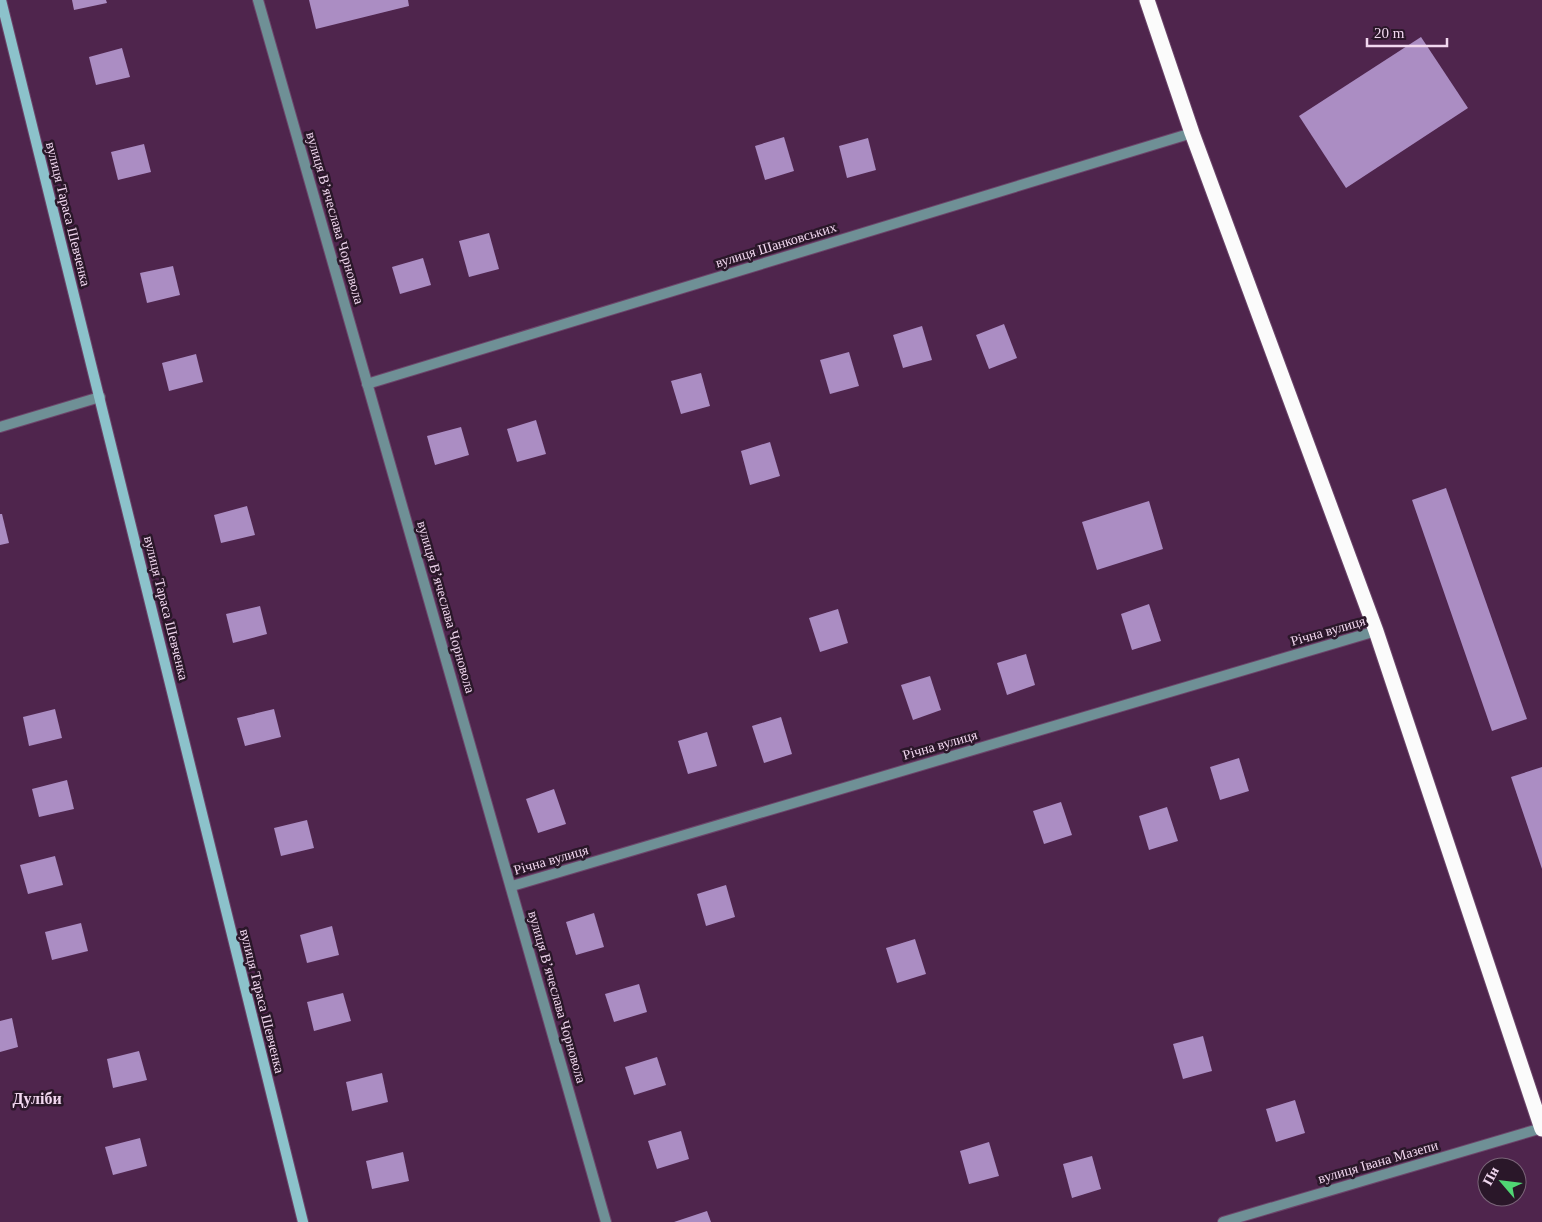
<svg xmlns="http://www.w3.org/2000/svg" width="1542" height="1222" viewBox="0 0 1542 1222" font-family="Georgia,serif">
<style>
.building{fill:#ab8dc3}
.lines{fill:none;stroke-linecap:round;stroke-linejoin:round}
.street-casing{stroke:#6c456a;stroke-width:12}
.secondary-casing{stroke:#6c456a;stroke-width:12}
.highway-casing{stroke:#6c456a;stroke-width:17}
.street{stroke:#6f9096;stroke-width:10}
.secondary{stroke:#8cc2cb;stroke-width:10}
.highway{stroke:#fbfbfb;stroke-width:15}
.labels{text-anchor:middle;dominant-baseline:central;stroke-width:5;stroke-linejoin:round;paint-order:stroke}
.street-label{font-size:14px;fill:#f1d7ef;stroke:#2a1729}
.quarter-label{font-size:16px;font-weight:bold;fill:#f1d7ef;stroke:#2a1729}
</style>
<rect width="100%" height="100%" fill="#4f254d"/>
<g class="building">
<path d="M72,0H106L107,3L74,10Z"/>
<path d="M309,0H408L409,6L316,29Z"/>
<path d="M1421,37L1468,108L1346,188L1299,116Z"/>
<path d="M122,48L130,77L96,85L89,57Z"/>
<path d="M784,137L794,171L765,180L755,146Z"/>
<path d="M868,138L876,170L847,178L839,146Z"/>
<path d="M144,144L151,172L118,180L111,152Z"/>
<path d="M489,233L499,269L469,277L459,241Z"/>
<path d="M423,258L431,285L400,294L392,267Z"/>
<path d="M173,266L180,295L147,303L140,273Z"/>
<path d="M1004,324L1017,358L989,369L976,335Z"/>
<path d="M922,326L932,360L903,368L893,335Z"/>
<path d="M849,352L859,386L830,394L820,360Z"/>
<path d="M196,354L203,382L169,391L162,363Z"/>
<path d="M701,373L710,406L681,414L671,381Z"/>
<path d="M536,420L546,454L517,462L507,429Z"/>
<path d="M461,427L469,455L435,465L427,436Z"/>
<path d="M770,442L780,476L750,485L741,451Z"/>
<path d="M1446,488L1527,719L1492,731L1412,500Z"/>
<path d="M1149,501L1163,549L1097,570L1082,522Z"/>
<path d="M247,506L255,535L221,543L214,515Z"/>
<path d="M0,514H2L9,543L0,545Z"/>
<path d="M1149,604L1161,641L1132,650L1121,614Z"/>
<path d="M260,606L267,634L233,643L226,614Z"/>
<path d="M838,609L848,643L820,652L809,618Z"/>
<path d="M1026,654L1035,685L1007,695L997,663Z"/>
<path d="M930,676L941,710L913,720L901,685Z"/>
<path d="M55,709L62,738L29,746L23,717Z"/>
<path d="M274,709L281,737L245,746L237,718Z"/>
<path d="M781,717L792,754L764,763L752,726Z"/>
<path d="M707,732L717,766L688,774L678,741Z"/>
<path d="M1239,758L1249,791L1220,800L1210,767Z"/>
<path d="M1542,767V869L1511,777Z"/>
<path d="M67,780L74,809L39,817L32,789Z"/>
<path d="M554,789L566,824L538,833L526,799Z"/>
<path d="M1061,802L1072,835L1044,844L1033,811Z"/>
<path d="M1167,807L1178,841L1149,850L1139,816Z"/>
<path d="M307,820L314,848L281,856L274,828Z"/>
<path d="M55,856L63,885L28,894L20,865Z"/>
<path d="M726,885L735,917L706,926L697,894Z"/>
<path d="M594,913L604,947L576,955L566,922Z"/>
<path d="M81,923L88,951L52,960L45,932Z"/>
<path d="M332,926L339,955L307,963L300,935Z"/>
<path d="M915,939L926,974L897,983L886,948Z"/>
<path d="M639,984L647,1012L614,1022L605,994Z"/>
<path d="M343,993L351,1021L314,1031L307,1002Z"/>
<path d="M12,1018L18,1047L0,1052V1021Z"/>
<path d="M1203,1036L1212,1071L1183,1079L1173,1044Z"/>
<path d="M139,1051L147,1080L113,1088L107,1059Z"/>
<path d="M657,1057L666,1085L634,1095L625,1067Z"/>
<path d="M382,1073L388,1102L352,1111L346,1082Z"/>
<path d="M1295,1100L1305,1133L1276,1142L1266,1109Z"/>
<path d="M681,1131L689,1159L657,1169L648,1141Z"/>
<path d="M140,1138L147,1166L113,1175L105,1147Z"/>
<path d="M989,1142L999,1176L969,1184L960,1151Z"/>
<path d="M403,1152L409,1181L372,1189L366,1161Z"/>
<path d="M1092,1156L1101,1189L1072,1198L1063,1164Z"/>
<path d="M707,1211L711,1222H674Z"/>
</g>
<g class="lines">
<g class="street-casing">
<g id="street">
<path d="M258,0L606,1222"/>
<path d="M367,384L1192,133"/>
<path d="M0,427L100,397"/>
<path d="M512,886L1376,631"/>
<path d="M1223,1222L1542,1128"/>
</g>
</g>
<g class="secondary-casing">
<path id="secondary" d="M1,0L303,1222"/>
</g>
<g class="highway-casing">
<path id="highway" d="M1147,0L1192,133L1376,631L1542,1129"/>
</g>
<use href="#street" class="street"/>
<use href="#secondary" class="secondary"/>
<use href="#highway" class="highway"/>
</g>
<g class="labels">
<g class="street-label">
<text transform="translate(68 214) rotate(76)">вулиця Тараса Шевченка</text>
<text transform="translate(335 218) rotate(74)">вулиця Вʼячеслава Чорновола</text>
<text transform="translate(776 245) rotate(-17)">вулиця Шанковських</text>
<text transform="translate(446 607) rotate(74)">вулиця Вʼячеслава Чорновола</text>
<text transform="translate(166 608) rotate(76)">вулиця Тараса Шевченка</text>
<text transform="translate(1328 631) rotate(-16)">Річна вулиця</text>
<text transform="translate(940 745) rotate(-16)">Річна вулиця</text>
<text transform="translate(551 860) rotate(-16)">Річна вулиця</text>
<text transform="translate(557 997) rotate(74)">вулиця Вʼячеслава Чорновола</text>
<text transform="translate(262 1001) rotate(76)">вулиця Тараса Шевченка</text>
<text transform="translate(1378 1162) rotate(-16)">вулиця Івана Мазепи</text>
</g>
<g class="quarter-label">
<text x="37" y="1098">Дуліби</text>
</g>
</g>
<g transform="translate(1502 1182) rotate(298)"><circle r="24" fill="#2a1729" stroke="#7a6478"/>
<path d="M0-4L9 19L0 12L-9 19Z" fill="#50d674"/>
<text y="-8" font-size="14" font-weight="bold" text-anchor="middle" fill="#f1d7ef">Пн</text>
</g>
<path d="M1367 38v8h80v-8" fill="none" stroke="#f1d7ef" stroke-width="2.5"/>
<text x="1374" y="38" font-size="15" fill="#f1d7ef" stroke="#2a1729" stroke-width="4" paint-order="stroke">20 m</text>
</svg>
